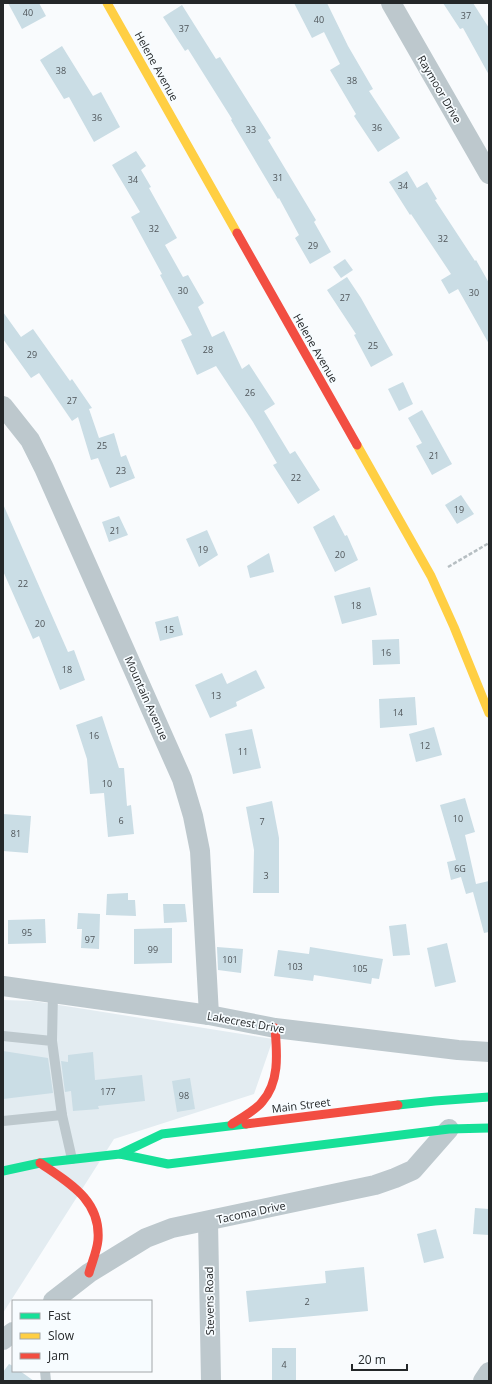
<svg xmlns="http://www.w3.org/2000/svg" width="492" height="1384" viewBox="0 0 492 1384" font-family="'Open Sans',sans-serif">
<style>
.built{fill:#e3ecf1}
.building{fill:#cadde5}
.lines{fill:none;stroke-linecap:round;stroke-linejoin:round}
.path{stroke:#b6bec2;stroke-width:2.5;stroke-dasharray:4 2;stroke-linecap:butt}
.lane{stroke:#bdc8cd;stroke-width:10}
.street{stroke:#bdc8cd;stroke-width:20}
.fast{stroke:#16e098;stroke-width:9}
.slow{stroke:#ffcf43;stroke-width:9}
.jam{stroke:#f24e42;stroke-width:9}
.labels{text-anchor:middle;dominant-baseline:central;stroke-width:3.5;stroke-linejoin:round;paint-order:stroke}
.number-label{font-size:9px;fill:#4e5458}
.street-label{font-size:11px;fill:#242729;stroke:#f7fcff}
</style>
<rect width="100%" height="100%" fill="#f9fbfd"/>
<path class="built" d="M3,1000L34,1001L273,1039L254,1094L114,1139L3,1313Z"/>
<g class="building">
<path d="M8,3H39L46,16L22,29Z"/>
<path d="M294,3H327L348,46L373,89L369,91L400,138L378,152L354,116L356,114L330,70L340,64L324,32L312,38Z"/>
<path d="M443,3H473L489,28V75L463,28L460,29Z"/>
<path d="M182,5L216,59L220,57L271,138L268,140L316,220L314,222L331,252L310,264L295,238L299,235L279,198L278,199L231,120L232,119L188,49L185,51L163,17Z"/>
<path d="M62,46L93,96L101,92L120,127L94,142L69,97L64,99L40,60Z"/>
<path d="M136,151L146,166L141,170L151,187L149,188L177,238L165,245L183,277L188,275L204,303L198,307L212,337L224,331L242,369L249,364L275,404L264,411L290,454L295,451L320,490L298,504L273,465L277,463L253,422L216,366L197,375L181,340L192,335L160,275L162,274L131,217L140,212L112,165Z"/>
<path d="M407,171L417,188L427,182L437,199L435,200L475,261L476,260L489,283V344L458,289L449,294L441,280L451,274L411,214L410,215L389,182Z"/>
<path d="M345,259L353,270L341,278L333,267Z"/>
<path d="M347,277L361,298L393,355L371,367L354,335L356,334L327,290Z"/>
<path d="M3,312L21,337L33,329L70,381L72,379L92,408L89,409L99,438L114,433L121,457L126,455L135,478L110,488L98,458L91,460L78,417L72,421L39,373L31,378L3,339Z"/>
<path d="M403,382L413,404L399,411L388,389Z"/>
<path d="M422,410L452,464L432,475L416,446L422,443L408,418Z"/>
<path d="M461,495L474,514L457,524L445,505Z"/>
<path d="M3,504L68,652L74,650L85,680L60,690L39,636L33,639L3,571Z"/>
<path d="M334,515L345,536L347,535L358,560L335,572L313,527Z"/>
<path d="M119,516L128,535L109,542L102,522Z"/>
<path d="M207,530L218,555L199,567L186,539Z"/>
<path d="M269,553L274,572L250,578L247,566Z"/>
<path d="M370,587L377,615L342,624L334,596Z"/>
<path d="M178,616L183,635L160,641L155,622Z"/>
<path d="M399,639L400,664L373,665L372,640Z"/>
<path d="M256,670L265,688L236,702L237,706L210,718L195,685L222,673L227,684Z"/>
<path d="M415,697L417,725L380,728L379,699Z"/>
<path d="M102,716L119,768H124L127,806L131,805L134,834L108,837L104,793L90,794L87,759L76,725Z"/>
<path d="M434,727L442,755L416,762L409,734Z"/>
<path d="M252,729L261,768L233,774L225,734Z"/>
<path d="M465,798L475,832L465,835L476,884L489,881V932L484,933L473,892L466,894L461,877L451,880L447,862L456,860L440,805Z"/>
<path d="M272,801L279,838V893H253L254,850L246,807Z"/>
<path d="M3,814L31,816L28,853L3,851Z"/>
<path d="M128,893V900H135L136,916L106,915L107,894Z"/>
<path d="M163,904H185L187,922L164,923Z"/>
<path d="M78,913L100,914L99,949L81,948L82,929H77Z"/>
<path d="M45,919L46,943L8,944V920Z"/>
<path d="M406,924L410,955L393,956L389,926Z"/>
<path d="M172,928V963L134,964V929Z"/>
<path d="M447,943L456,982L435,987L427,948Z"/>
<path d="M217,947L243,949L241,973L218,970Z"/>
<path d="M310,947L383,959L379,979L372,978L371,984L314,975L313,981L274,976L278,950L309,954Z"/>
<path d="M3,1051L48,1058L53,1093L3,1099Z"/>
<path d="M93,1052L95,1080L142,1075L145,1101L98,1106L99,1109L73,1111L71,1091L65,1092L61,1061L68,1062V1055Z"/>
<path d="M190,1078L195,1109L177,1112L172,1081Z"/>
<path d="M475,1208L489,1209V1235L473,1234Z"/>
<path d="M436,1229L444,1258L424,1263L417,1234Z"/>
<path d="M364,1267L368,1311L249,1322L246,1291L326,1283L325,1271Z"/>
<rect x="272" y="1348" width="24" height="33"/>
<path d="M9,1364L13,1366V1371H20L34,1381H3V1372Z"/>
</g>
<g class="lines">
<path class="path" d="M448,567L489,543"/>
<g class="lane">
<path d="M3,1036L52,1041L62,1115L72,1159"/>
<path d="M52,1041L53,993"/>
<path d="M3,1121L62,1115"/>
<path d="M45,1371L46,1381"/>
</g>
<g class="street">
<path d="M391,3L489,174"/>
<path d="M3,406L30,440L44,468L182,779L193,816L200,851L209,1015"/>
<path d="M3,986L209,1015L275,1028L458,1050L489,1052"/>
<path d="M208,1221L211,1381"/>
<path d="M53,1301L89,1273L146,1238L172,1228L375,1185L395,1178L413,1170L449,1129"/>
<path d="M3,1340L13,1332"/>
<path d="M483,1381L489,1372"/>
</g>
<g class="fast">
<path d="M398,1105L435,1101L489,1097"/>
<path d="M120,1154L168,1164L449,1129L489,1128"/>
<path d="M3,1171L40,1163L120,1154L162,1134L246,1124"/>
</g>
<g class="slow">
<path d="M107,3L237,233"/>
<path d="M357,445L431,576L454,627L489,713"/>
</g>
<g class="jam">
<path d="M237,233L357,445"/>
<path d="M232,1124C240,1119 257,1109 262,1102C280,1082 277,1053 275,1028"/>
<path d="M246,1124L398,1105"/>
<path d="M40,1163C69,1183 101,1200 98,1240C97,1251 92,1262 89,1273"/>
</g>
</g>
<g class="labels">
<g class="number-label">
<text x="28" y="12">40</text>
<text x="466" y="15">37</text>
<text x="319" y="19">40</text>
<text x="184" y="28">37</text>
<text x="61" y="70">38</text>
<text x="352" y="80">38</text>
<text x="97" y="117">36</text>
<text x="377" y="127">36</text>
<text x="251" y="129">33</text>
<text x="278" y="177">31</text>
<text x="133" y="179">34</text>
<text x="403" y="185">34</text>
<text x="154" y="228">32</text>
<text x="443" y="238">32</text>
<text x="313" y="245">29</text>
<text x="183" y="290">30</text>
<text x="474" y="292">30</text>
<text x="345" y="297">27</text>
<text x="373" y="345">25</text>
<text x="208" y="349">28</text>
<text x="32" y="354">29</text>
<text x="250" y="392">26</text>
<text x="72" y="400">27</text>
<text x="102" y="445">25</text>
<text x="434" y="455">21</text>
<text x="121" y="470">23</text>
<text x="296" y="477">22</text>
<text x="459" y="509">19</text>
<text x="115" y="530">21</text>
<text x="203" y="549">19</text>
<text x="340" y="554">20</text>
<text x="23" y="583">22</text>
<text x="356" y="605">18</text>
<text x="40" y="623">20</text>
<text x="169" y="629">15</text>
<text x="386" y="652">16</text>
<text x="67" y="669">18</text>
<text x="216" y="695">13</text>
<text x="398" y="712">14</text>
<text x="94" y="735">16</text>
<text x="425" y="745">12</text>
<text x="243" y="751">11</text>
<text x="107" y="783">10</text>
<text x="458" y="818">10</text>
<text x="121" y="820">6</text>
<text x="262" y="821">7</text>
<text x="16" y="833">81</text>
<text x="460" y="868">6G</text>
<text x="266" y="875">3</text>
<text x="27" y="932">95</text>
<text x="90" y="939">97</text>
<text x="153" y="949">99</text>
<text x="230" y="959">101</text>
<text x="295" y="966">103</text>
<text x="360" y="968">105</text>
<text x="108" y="1091">177</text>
<text x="184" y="1095">98</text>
<text x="307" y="1301">2</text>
<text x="284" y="1364">4</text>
</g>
<g class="street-label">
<text transform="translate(157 66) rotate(61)">Helene Avenue</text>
<text transform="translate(440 89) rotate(60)">Raymoor Drive</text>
<text transform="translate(316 348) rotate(60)">Helene Avenue</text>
<text transform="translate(147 698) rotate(66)">Mountain Avenue</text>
<text transform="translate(246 1022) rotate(10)">Lakecrest Drive</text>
<text transform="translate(301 1105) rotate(-7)">Main Street</text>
<text transform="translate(251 1212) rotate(-12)">Tacoma Drive</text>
<text transform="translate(209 1301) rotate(-91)">Stevens Road</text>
</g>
</g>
<rect width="492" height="1384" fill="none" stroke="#242729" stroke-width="8"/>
<rect x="12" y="1300" width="140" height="72" fill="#f7fcff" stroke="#a3a7a9"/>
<rect x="20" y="1313" width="20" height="6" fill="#16e098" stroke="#a3a7a9"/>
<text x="48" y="1320" font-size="12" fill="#242729">Fast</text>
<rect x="20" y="1333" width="20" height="6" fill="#ffcf43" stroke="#a3a7a9"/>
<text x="48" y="1340" font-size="12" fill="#242729">Slow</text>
<rect x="20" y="1353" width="20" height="6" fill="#f24e42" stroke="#a3a7a9"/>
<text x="48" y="1360" font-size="12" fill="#242729">Jam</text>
<path d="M352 1364v6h55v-6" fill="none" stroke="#242729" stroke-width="2"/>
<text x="358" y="1364" font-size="12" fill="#242729" stroke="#f7fcff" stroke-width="3" paint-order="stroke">20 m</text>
</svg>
